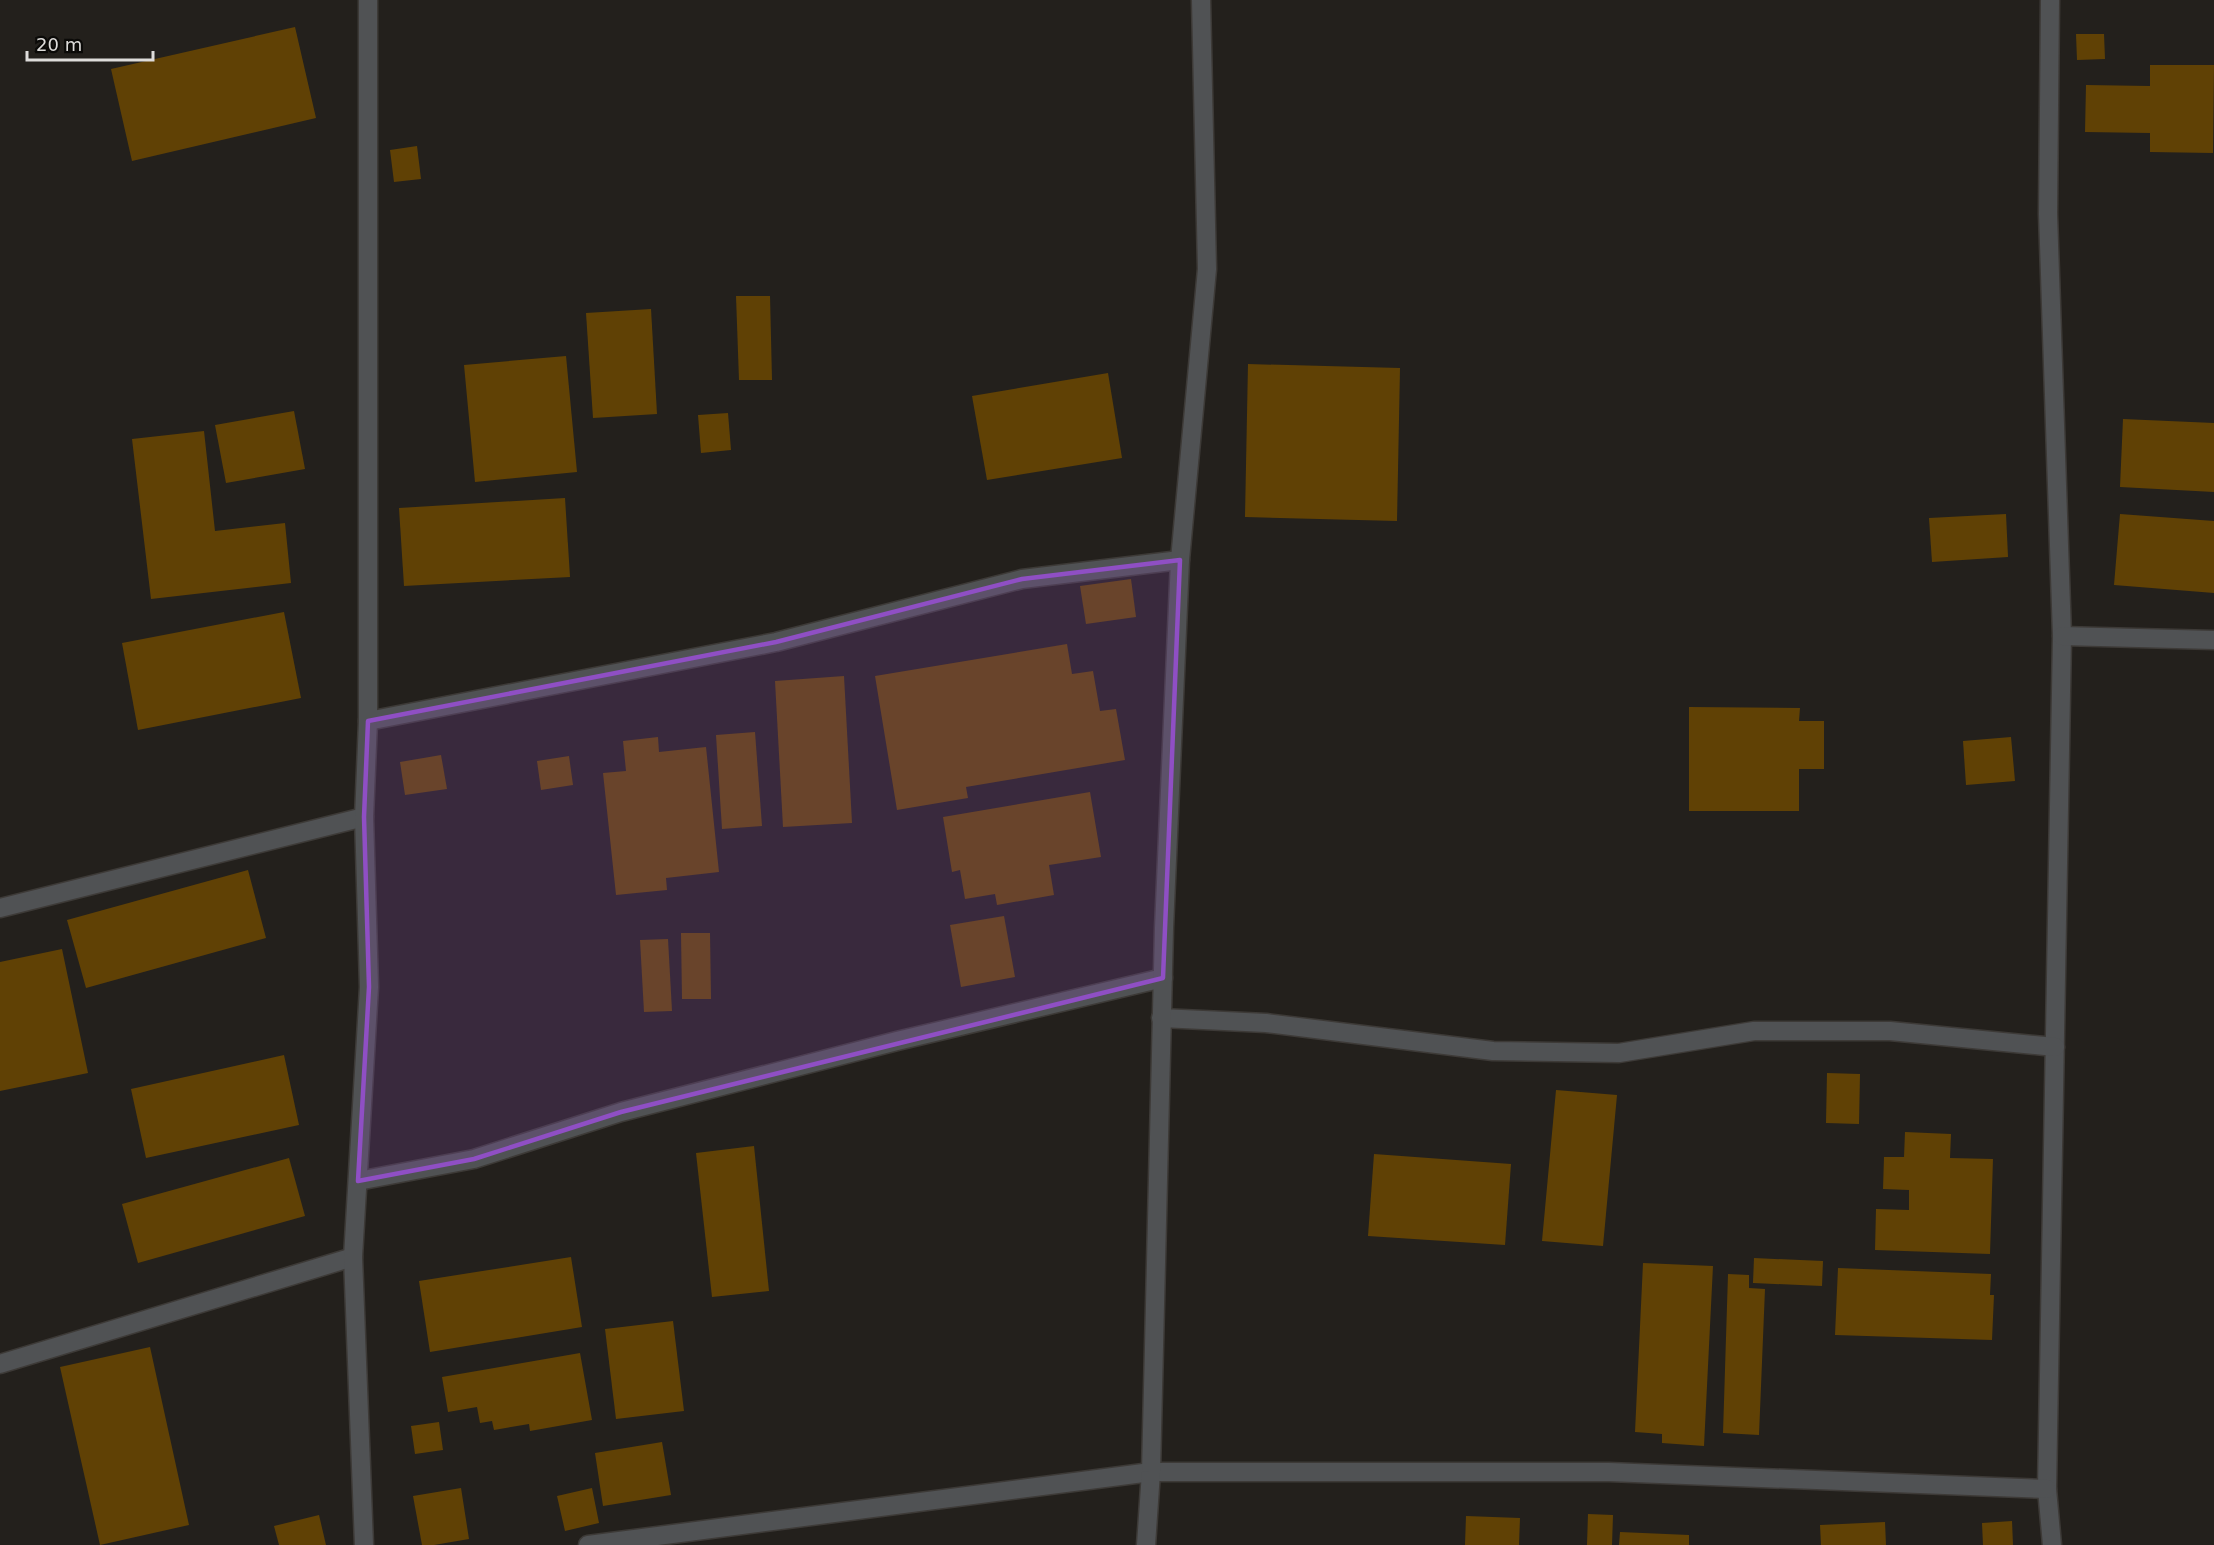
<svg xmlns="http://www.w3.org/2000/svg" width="2214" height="1545" viewBox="0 0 2214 1545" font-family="'DejaVu Sans',sans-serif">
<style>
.building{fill:#604105}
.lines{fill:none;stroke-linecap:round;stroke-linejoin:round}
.minor-casing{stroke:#3d3a37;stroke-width:21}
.minor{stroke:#505254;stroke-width:18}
.marked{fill:#8f4fc4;fill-opacity:0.2;stroke:#8f4fc4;stroke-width:4.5;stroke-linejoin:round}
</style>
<rect width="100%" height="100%" fill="#23201c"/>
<g class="building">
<path d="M295,27L316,118L132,161L111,69Z"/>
<path d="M2076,34H2104L2105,59L2077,60Z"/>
<path d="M2150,65H2214L2213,153L2150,152V133L2085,132L2086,85L2150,86Z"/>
<path d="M417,146L421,179L394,182L390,150Z"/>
<path d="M736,296H770L772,380H739Z"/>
<path d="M651,309L657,414L593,418L586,313Z"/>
<path d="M566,356L577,472L475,482L464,365Z"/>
<path d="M1248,364L1400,368L1397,521L1245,517Z"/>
<path d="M1108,373L1122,458L987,480L972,396Z"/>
<path d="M294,411L305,469L226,483L215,425Z"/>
<path d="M728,413L731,450L701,453L698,415Z"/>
<path d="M2123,419L2214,423V492L2120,487Z"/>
<path d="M204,431L215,531L285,523L291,583L151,599L132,439Z"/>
<path d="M565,498L570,577L404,586L399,508Z"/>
<path d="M2006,514L2008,557L1932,562L1929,518Z"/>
<path d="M2120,514L2214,521V593L2114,585Z"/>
<path d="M1131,579L1136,617L1086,624L1080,586Z"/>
<path d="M284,612L301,698L138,730L122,643Z"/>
<path d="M1067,644L1072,674L1093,671L1100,711L1116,709L1125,760L966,787L968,798L897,810L875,676Z"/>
<path d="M844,676L852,823L783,827L775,681Z"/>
<path d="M1689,707L1800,708L1799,721H1824V769H1799V811H1689Z"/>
<path d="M755,732L762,826L722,829L716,735Z"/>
<path d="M658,737L659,752L706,747L719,872L666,878L667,890L616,895L603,773L626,771L623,741Z"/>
<path d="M2011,737L2015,781L1966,785L1963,741Z"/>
<path d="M441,755L447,789L405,795L400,762Z"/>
<path d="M569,756L573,785L541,790L537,761Z"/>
<path d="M1090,792L1101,857L1049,865L1054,895L997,905L995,894L965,899L960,870L952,872L943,817Z"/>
<path d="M248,870L266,938L86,988L67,920Z"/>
<path d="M1004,916L1015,977L961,987L950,925Z"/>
<path d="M681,933H710L711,999H682Z"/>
<path d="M668,939L672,1011L644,1012L640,940Z"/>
<path d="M62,949L88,1073L0,1091V962Z"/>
<path d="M284,1055L299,1125L146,1158L131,1089Z"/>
<path d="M1827,1073L1860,1074L1859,1124L1826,1123Z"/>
<path d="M1556,1090L1617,1095L1603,1246L1542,1241Z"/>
<path d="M1905,1132L1951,1134L1950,1158L1993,1159L1990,1254L1875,1250L1876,1209L1909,1210V1190L1883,1189L1884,1157H1904Z"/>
<path d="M754,1146L769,1291L712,1297L696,1153Z"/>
<path d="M1374,1154L1511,1164L1505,1245L1368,1236Z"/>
<path d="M289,1158L305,1216L138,1263L122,1204Z"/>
<path d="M571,1257L582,1327L430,1352L419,1281Z"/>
<path d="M1754,1258L1823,1261L1822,1286L1753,1283Z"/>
<path d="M1643,1263L1713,1266L1704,1446L1662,1443V1434L1635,1432Z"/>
<path d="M1838,1268L1991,1274L1990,1295H1994L1992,1340L1835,1335Z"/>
<path d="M1728,1274L1749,1275V1288L1765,1289L1759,1435L1723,1433Z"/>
<path d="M673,1321L684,1411L616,1419L605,1329Z"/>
<path d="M150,1347L189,1525L100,1545L60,1367Z"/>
<path d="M580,1353L592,1420L530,1431L529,1424L494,1430L492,1421L480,1423L477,1407L448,1412L442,1377Z"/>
<path d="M439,1422L443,1450L415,1454L411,1426Z"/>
<path d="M662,1442L671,1495L603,1506L595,1453Z"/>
<path d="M461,1488L469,1539L434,1545H422L413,1496Z"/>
<path d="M592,1488L599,1523L565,1531L557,1496Z"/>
<path d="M1588,1514L1613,1515L1612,1545H1587Z"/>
<path d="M319,1515L326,1545H279L274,1526Z"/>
<path d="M1466,1516L1520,1518L1519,1545H1465Z"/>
<path d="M2012,1521L2013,1545H1983L1982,1523Z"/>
<path d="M1885,1522L1886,1545H1821L1820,1525Z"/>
<path d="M1620,1532L1689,1535V1545H1619Z"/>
</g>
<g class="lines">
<g class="minor-casing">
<g id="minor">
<path d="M2050,0L2048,214L2062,636L2047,1489L2052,1545"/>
<path d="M2062,636L2214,640"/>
<path d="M368,721L776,642L1022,579L1180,560"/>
<path d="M0,908L364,817"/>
<path d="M1161,1018L1266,1023L1493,1051L1619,1053L1754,1031H1890L2055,1047"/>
<path d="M358,1181L474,1159L621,1112L897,1041L1163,978"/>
<path d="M0,1364L353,1257"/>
<path d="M364,1545L353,1257L369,987L364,817L368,721V0"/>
<path d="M588,1545L1151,1472H1609L2047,1489"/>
<path d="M1146,1545L1151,1472L1164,928L1180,560L1207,269L1201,0"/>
</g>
</g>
<use href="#minor" class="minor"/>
</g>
<path class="marked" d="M1180,560L1163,978L621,1112L474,1159L358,1181L369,987L364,817L368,721L776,642L1022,579Z"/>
<path d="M27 51v9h126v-9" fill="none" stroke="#dedcda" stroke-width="3"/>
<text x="36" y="51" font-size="18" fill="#dedcda" stroke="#0b0a08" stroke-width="4.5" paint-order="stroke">20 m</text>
</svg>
